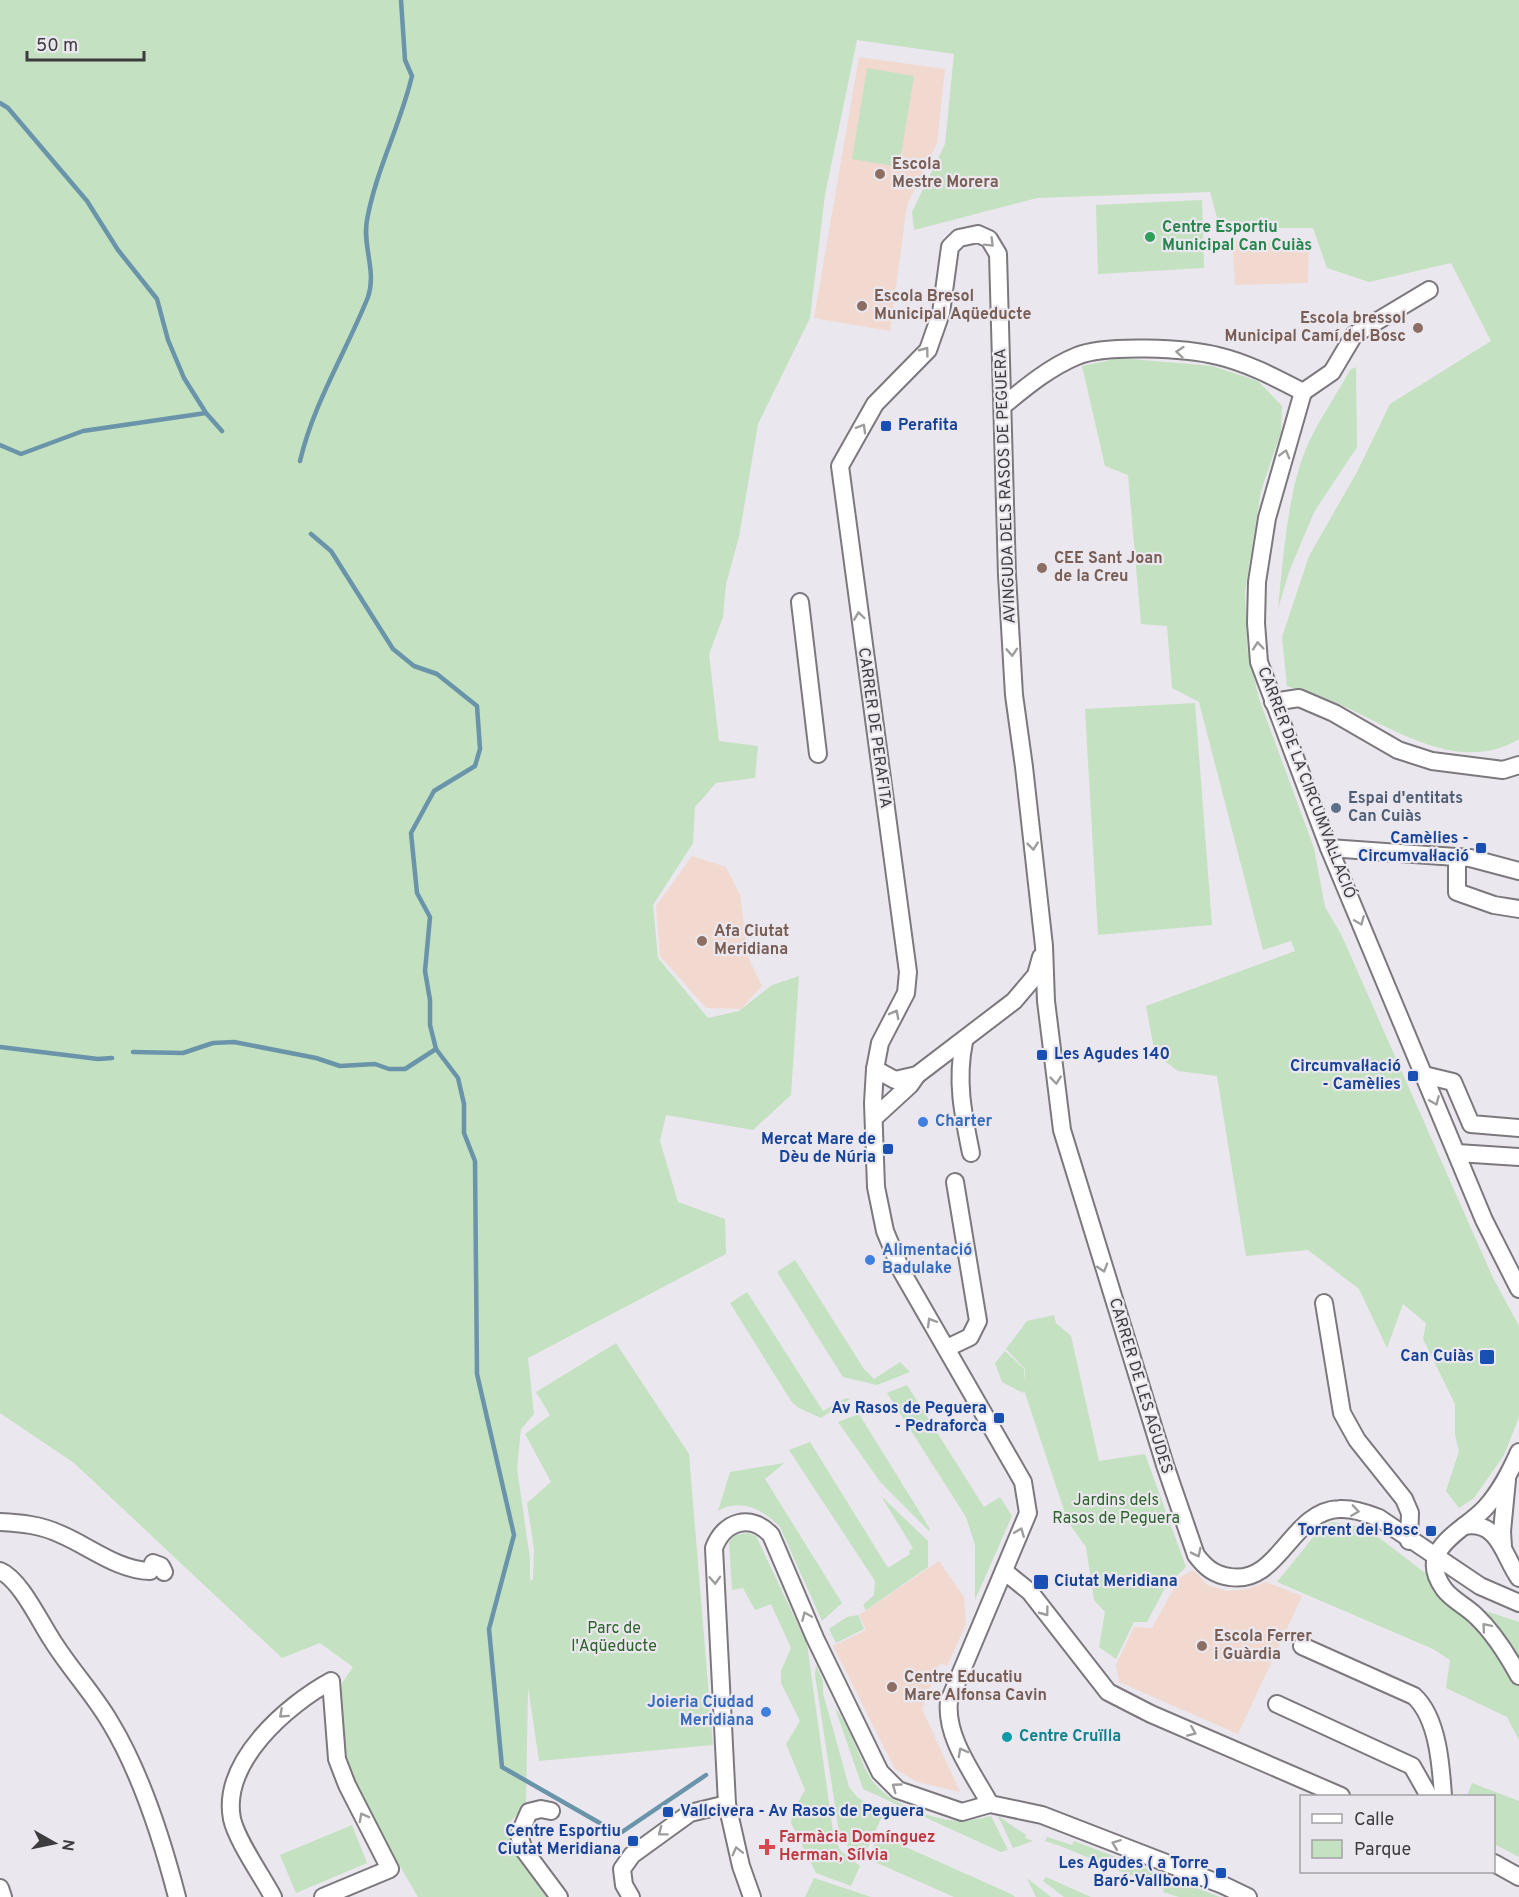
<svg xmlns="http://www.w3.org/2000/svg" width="1519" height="1897" viewBox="0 0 1519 1897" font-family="Overpass,sans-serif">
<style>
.education{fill:#f1d9d0}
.green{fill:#c4e1c1}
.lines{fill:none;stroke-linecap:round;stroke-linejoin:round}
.stream{stroke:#6a94a9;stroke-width:4.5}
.street-casing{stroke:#7c787e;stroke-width:20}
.street{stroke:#fff;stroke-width:16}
.oneway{stroke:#9e9d9e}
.education-dot{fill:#8d6e63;stroke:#ebe7ee;stroke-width:2}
.leisure-dot{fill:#2e9e5b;stroke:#ebe7ee;stroke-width:2}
.transit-dot{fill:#1a4fb4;stroke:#ebe7ee;stroke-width:2}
.service-dot{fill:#5c6f8a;stroke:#ebe7ee;stroke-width:2}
.shop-dot{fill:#3f7fe0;stroke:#ebe7ee;stroke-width:2}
.culture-dot{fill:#0f9aa8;stroke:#ebe7ee;stroke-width:2}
.health-dot{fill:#e0444e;stroke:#ebe7ee;stroke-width:2}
.labels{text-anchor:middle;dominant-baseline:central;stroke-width:4.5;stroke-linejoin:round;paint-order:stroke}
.education-label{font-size:16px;font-weight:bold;fill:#785e54;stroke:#ebe7ee;text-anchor:start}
.leisure-label{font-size:16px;font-weight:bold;fill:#27864d;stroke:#ebe7ee;text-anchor:start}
.transit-label{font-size:16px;font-weight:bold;fill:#164399;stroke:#ebe7ee;text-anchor:end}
.street-label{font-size:16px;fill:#3c3b3d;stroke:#ebe7ee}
.service-label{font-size:16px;font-weight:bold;fill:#4e5e75;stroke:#ebe7ee;text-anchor:start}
.shop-label{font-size:16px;font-weight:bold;fill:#366cbe;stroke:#ebe7ee;text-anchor:start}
.park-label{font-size:16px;fill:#2c632a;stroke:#ebe7ee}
.culture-label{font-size:16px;font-weight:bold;fill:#0d838f;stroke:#ebe7ee;text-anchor:start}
.health-label{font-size:16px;font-weight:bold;fill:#be3a42;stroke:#ebe7ee;text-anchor:start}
</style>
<rect width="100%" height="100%" fill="#ebe7ee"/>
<g class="education">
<path d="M859,57L945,69L937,143L907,205L890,331L814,318Z"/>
<path d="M1309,239L1308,283L1235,285L1232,241Z"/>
<path d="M692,856L726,867L740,895L748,957L762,986L741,1009L706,1008L660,956L656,906Z"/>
<path d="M939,1561L964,1597L966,1624L947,1666L940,1663L922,1709L960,1792L917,1782L895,1769L833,1646L866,1630L859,1615Z"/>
<path d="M1194,1570L1207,1585L1228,1591L1246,1589L1266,1582L1302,1596L1238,1734L1119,1682L1116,1665L1134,1627L1152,1628L1180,1577Z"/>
</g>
<g class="green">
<path d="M0,0H1519V739C1460,775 1394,729 1339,704C1323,696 1305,692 1287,686L1282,637L1309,556L1357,472L1390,404L1491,341L1451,263L1369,282L1327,268L1313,228H1220L1210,192L1037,198L914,230L912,212L945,144L954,54L857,40L825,195L810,318L758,424L739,537L726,584L723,617L709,654L719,741L758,746L755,778L716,783L695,807L693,843L653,905L658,958L708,1018L739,1011L772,985L799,976L791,1095L753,1130L666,1115L660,1141L678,1202L725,1219L726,1254L528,1358L534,1414L521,1429L517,1468L530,1559V1581L533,1579L534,1549L527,1503L551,1482L525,1434L550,1415L536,1392L616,1343L689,1454L713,1745L539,1761L528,1687L526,1805L507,1825L552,1897H418L359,1797L344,1764L340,1686L353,1667L320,1643L282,1658L74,1463L0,1413Z"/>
<path d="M867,68L914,76L899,167L852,159Z"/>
<path d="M1202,200L1204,268L1098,274L1096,205Z"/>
<path d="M1120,358L1212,366L1258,381L1282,406L1281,432L1261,491L1245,591L1247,647L1259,699L1314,848L1325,907L1341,934L1493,1278L1519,1326V1417L1504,1455L1474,1498L1459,1508L1446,1491L1459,1451L1455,1435V1404L1423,1339L1426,1323L1403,1304L1387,1348L1359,1289L1308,1250L1246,1256L1217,1076L1178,1071L1155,1054L1146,1006L1295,951L1291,941L1263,950L1199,702L1172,688L1167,626L1141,624L1128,475L1105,466L1082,366Z"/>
<path d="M1356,367L1357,447L1314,512L1289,572L1278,609C1283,560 1288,486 1309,442C1321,417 1337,394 1350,370Z"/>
<path d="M1195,703L1212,925L1098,935L1085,709Z"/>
<path d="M795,1260L864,1369L874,1379L900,1362L910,1372L877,1385L843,1377L777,1272Z"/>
<path d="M747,1292L823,1411L846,1398L850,1399L821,1418L797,1407L791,1401L730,1303Z"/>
<path d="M1054,1315L1056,1323L1071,1336L1099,1461L1145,1454L1186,1567L1166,1586L1147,1622H1134L1116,1659L1099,1647L1105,1612L1094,1600L1086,1547L1068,1522L1024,1390L1023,1393L1002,1382L995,1363L1005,1351L1024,1369V1382L1025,1369L1006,1349L1027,1321Z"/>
<path d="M907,1385L984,1507L1000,1497L1012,1516L975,1600V1545L966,1517L887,1393Z"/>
<path d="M859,1414L930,1529L929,1531L881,1483L838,1422Z"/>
<path d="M810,1442L888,1568L910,1554L909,1551L913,1548L881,1496L928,1541V1567L866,1610L863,1605L874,1595L875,1581L789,1450Z"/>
<path d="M784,1463L765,1479L842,1603L822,1621L780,1527C763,1509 740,1498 718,1511L730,1472Z"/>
<path d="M1332,1522L1365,1527L1467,1605L1519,1622V1740L1507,1717L1446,1688L1450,1660L1433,1649L1277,1582L1319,1530Z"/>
<path d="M748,1533L756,1536L807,1644L833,1832L840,1850L860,1866L851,1886L816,1873L791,1823L792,1813L805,1790L786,1744L800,1721L781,1683V1671L791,1648L771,1604L755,1610L743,1588L732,1590L729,1542L735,1535Z"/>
<path d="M858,1615L864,1629L836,1643L829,1629L847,1617Z"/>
<path d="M816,1665L823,1681V1693L849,1787L858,1798L884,1812L864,1856L849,1848L839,1832L815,1675Z"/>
<path d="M835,1708C849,1724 857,1753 868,1774C883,1802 928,1819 959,1821C970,1821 981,1818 991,1816L1008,1850L1001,1852L863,1789Z"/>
<path d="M1472,1783L1519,1801V1857L1494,1844V1796H1467Z"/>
<path d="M998,1816L1026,1835L1025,1838L1033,1841L1013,1848Z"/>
<path d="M352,1825L367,1863L296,1893L280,1855Z"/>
<path d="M879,1835L1011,1894L1015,1897H954L868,1859Z"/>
<path d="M1047,1837L1072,1845L1074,1841L1220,1897H1179L1163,1892L1164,1889L1142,1882V1879C1107,1868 1080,1852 1045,1841Z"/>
<path d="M1046,1877L1091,1897H1064L1043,1881Z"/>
<path d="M814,1878L871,1897H805Z"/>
<path d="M1027,1878L1051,1897H1036Z"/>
</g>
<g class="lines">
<g class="stream">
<path d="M0,103L8,108L87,201L118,250L157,299L168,340L184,378L206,413L222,431"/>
<path d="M0,445L21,454L83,431L206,413"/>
<path d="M300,461C314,402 346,352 368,297C377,271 362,246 367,220C376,170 400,126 412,76L405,60L401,0"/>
<path d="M311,534L331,551L393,649L414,666L437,674L477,706L480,749L475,766L434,791L411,833L417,893L430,917L425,971L430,1000V1025L436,1049L458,1078L464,1104V1133L475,1161L477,1374L514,1535L489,1629L502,1767L619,1834L706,1775"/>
<path d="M0,1047L98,1059L112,1058"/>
<path d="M133,1052L183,1053L213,1043L234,1042L316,1058L340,1066L375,1064L389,1069H405L436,1049"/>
</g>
<g class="street-casing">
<g id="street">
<path d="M1303,392L1332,372L1354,335L1429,290"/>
<path d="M1004,405C1026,387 1050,367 1077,356C1105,344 1187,348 1218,356C1248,363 1276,378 1303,392L1267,518L1257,582L1256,623L1259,662L1329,848L1484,1220L1519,1289"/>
<path d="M800,602L818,754"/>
<path d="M1273,702L1299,698L1334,713L1398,750L1432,761L1503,770L1519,765"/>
<path d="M1329,848L1470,858L1519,871"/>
<path d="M1457,857V892L1494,905L1519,909"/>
<path d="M964,1042C956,1081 963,1114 971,1153"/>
<path d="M875,1069L895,1080L917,1075L1014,1001L1036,975L1041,957"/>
<path d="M1424,1075L1453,1082L1471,1124L1519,1128"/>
<path d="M874,1118L910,1085L917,1075"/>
<path d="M1457,1153L1519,1157"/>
<path d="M1324,1303L1342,1413L1357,1440L1404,1499L1410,1513L1409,1541"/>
<path d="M947,1348L970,1337L978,1321L955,1182"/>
<path d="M1519,1452C1510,1472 1501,1490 1486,1507C1465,1531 1414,1548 1444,1589C1452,1600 1466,1606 1476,1616C1494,1633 1507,1654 1519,1676"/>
<path d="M0,1522C21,1523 41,1525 60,1534C89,1546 117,1570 150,1571L153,1563L161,1566L164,1572"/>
<path d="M1464,1526C1499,1520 1503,1555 1519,1578"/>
<path d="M1503,1547L1502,1531L1507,1480"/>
<path d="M0,1571C20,1579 40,1622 52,1640C70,1669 93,1693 110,1722C141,1773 162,1839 177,1897"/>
<path d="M1004,1571L1030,1592L1108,1692L1151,1714L1341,1796"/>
<path d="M1302,1646L1414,1696C1438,1718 1441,1766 1443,1796"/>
<path d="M1277,1704L1412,1766L1429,1796"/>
<path d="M990,1804C973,1773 945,1737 949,1701L1028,1513L1023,1482L902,1272L885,1231L876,1187L873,1103L875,1069L880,1043L906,993L908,972L840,466L875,404L928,350L941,313L950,247L959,238L978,234L989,239L998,254L1007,575L1014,695L1024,767L1044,946L1046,1001L1062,1130L1165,1465L1196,1555C1205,1567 1214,1575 1230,1577C1279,1585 1291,1511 1339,1509C1353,1508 1367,1513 1379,1518L1480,1586L1519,1603"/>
<path d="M551,1811L541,1809L529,1812L519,1835L524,1850L559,1897"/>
<path d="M1494,1863L1519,1877"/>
<path d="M0,1888L3,1897"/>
<path d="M273,1897C262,1876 237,1841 232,1819C221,1762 287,1705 331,1681L337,1759L347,1785L390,1869L323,1897"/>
<path d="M631,1897L624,1885L622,1869L632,1855L690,1813L727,1804"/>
<path d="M752,1897L741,1866L727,1804L714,1548C724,1521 751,1513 771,1535L815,1638L880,1772L898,1790L962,1812L990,1804L1042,1815L1223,1885L1248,1897"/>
</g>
</g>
<use href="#street" class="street"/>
</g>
<defs><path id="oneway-chevron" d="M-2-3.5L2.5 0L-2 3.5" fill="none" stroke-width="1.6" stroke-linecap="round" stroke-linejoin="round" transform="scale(1.5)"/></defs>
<g class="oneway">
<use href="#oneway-chevron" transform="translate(990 243) rotate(45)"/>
<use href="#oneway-chevron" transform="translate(925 351) rotate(-53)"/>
<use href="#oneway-chevron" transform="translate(1180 352) rotate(-175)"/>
<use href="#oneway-chevron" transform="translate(862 428) rotate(-60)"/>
<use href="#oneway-chevron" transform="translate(1285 454) rotate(-74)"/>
<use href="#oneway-chevron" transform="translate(859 616) rotate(-98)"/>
<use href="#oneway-chevron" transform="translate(1258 646) rotate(-95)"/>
<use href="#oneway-chevron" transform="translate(1012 652) rotate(86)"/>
<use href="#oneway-chevron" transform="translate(1033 846) rotate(84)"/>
<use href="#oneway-chevron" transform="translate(1360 921) rotate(67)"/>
<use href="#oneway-chevron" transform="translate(895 1014) rotate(-62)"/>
<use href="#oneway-chevron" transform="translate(1056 1080) rotate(84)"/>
<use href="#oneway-chevron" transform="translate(1435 1101) rotate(67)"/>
<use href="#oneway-chevron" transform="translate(1103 1268) rotate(73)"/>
<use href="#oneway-chevron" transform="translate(931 1322) rotate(-121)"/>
<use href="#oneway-chevron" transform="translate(1355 1511) rotate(8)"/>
<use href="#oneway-chevron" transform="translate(1020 1532) rotate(-68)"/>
<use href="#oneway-chevron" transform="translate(1197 1553) rotate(64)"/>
<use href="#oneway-chevron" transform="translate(715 1580) rotate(87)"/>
<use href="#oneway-chevron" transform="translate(1045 1612) rotate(53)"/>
<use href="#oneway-chevron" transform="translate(806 1616) rotate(-113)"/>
<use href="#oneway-chevron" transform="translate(1486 1627) rotate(-130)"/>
<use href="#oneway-chevron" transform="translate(283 1714) rotate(138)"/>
<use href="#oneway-chevron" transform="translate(1192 1732) rotate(23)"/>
<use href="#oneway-chevron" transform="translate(962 1752) rotate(-118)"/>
<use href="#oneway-chevron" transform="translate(896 1787) rotate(-144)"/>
<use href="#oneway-chevron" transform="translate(363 1817) rotate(-118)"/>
<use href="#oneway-chevron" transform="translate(662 1832) rotate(143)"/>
<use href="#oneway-chevron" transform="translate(1116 1844) rotate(-159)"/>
<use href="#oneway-chevron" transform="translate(737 1851) rotate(-104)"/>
</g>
<g class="education-dot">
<circle cx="880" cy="174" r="6"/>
<circle cx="862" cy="306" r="6"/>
<circle cx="1418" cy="328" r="6"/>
<circle cx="1042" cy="568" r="6"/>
<circle cx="702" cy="941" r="6"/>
<circle cx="1202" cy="1646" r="6"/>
<circle cx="892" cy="1687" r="6"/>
</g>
<circle class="leisure-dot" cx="1150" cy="237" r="6"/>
<g class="transit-dot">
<rect x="880" y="420" width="12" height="12" rx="3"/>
<rect x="1475" y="842" width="12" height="12" rx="3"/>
<rect x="1036" y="1049" width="12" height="12" rx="3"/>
<rect x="1407" y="1070" width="12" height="12" rx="3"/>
<rect x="882" y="1143" width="12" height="12" rx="3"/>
<rect x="1479" y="1349" width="16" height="16" rx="3"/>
<rect x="993" y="1412" width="12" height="12" rx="3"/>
<rect x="1425" y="1525" width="12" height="12" rx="3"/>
<rect x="1033" y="1574" width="16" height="16" rx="3"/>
<rect x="662" y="1806" width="12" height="12" rx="3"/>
<rect x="627" y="1835" width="12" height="12" rx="3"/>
<rect x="1215" y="1867" width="12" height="12" rx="3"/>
</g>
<circle class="service-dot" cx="1336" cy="808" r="6"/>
<g class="shop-dot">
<circle cx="923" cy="1122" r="6"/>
<circle cx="870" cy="1260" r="6"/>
<circle cx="766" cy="1712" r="6"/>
</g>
<circle class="culture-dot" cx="1007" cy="1737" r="6"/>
<path class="health-dot" d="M764 1838h6v6h6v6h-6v6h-6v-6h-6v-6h6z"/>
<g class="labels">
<g class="education-label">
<text x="892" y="165">Escola<tspan x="892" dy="18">Mestre Morera</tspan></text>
<text x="874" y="297">Escola Bresol<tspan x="874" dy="18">Municipal Aqüeducte</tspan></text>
<text x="1406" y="319" text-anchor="end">Escola bressol<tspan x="1406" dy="18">Municipal Camí del Bosc</tspan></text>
<text x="1054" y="559">CEE Sant Joan<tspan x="1054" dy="18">de la Creu</tspan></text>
<text x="714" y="932">Afa Ciutat<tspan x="714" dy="18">Meridiana</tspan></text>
<text x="1214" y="1637">Escola Ferrer<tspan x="1214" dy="18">i Guàrdia</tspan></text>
<text x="904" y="1678">Centre Educatiu<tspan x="904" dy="18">Mare Alfonsa Cavin</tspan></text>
</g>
<g class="leisure-label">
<text x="1162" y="228">Centre Esportiu<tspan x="1162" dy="18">Municipal Can Cuiàs</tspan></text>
</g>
<g class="transit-label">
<text x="898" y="426" text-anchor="start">Perafita</text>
<text x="1469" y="839">Camèlies -<tspan x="1469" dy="18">Circumval·lació</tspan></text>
<text x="1054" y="1055" text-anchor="start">Les Agudes 140</text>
<text x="1401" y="1067">Circumval·lació<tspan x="1401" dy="18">- Camèlies</tspan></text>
<text x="876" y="1140">Mercat Mare de<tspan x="876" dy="18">Dèu de Núria</tspan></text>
<text x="1474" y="1357">Can Cuiàs</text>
<text x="987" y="1409">Av Rasos de Peguera<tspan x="987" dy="18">- Pedraforca</tspan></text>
<text x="1419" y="1531">Torrent del Bosc</text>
<text x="1054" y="1582" text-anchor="start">Ciutat Meridiana</text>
<text x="680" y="1812" text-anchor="start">Vallcivera - Av Rasos de Peguera</text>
<text x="621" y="1832">Centre Esportiu<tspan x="621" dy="18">Ciutat Meridiana</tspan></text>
<text x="1209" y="1864">Les Agudes ( a Torre<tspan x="1209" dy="18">Baró-Vallbona )</tspan></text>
</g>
<g class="street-label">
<text transform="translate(1006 486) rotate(-92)">AVINGUDA DELS RASOS DE PEGUERA</text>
<text transform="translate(874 728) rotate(82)">CARRER DE PERAFITA</text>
<text transform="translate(1306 783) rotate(69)">CARRER DE LA CIRCUMVAL·LACIÓ</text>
<text transform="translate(1140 1386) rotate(73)">CARRER DE LES AGUDES</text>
</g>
<g class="service-label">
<text x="1348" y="799">Espai d'entitats<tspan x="1348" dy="18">Can Cuiàs</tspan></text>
</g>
<g class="shop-label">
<text x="935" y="1122">Charter</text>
<text x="882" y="1251">Alimentació<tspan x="882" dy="18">Badulake</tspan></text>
<text x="754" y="1703" text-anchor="end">Joieria Ciudad<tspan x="754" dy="18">Meridiana</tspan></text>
</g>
<g class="park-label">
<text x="1116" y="1501">Jardins dels<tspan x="1116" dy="18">Rasos de Peguera</tspan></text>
<text x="614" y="1629">Parc de<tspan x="614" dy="18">l'Aqüeducte</tspan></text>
</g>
<g class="culture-label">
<text x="1019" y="1737">Centre Cruïlla</text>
</g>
<g class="health-label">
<text x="779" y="1838">Farmàcia Domínguez<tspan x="779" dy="18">Herman, Sílvia</tspan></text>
</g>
</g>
<rect x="1300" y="1795" width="195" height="78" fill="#ebe7ee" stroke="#a5a2a7" stroke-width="1.5"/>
<rect x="1312" y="1814" width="30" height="9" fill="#ffffff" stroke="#a5a2a7" stroke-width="1.5"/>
<text x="1354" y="1825" font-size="18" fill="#3c3b3d">Calle</text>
<rect x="1312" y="1840" width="30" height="18" fill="#c4e1c1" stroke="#a5a2a7" stroke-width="1.5"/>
<text x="1354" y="1855" font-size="18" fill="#3c3b3d">Parque</text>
<g transform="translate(54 1843) rotate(99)" stroke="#ebe7ee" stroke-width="4.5" paint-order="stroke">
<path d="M0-4.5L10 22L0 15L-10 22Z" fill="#3c3b3d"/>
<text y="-9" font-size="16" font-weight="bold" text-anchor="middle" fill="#3c3b3d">N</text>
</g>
<path d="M27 51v9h117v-9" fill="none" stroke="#3c3b3d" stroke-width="3"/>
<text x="36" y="51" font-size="18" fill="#3c3b3d" stroke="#ebe7ee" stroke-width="4.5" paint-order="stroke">50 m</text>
</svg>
